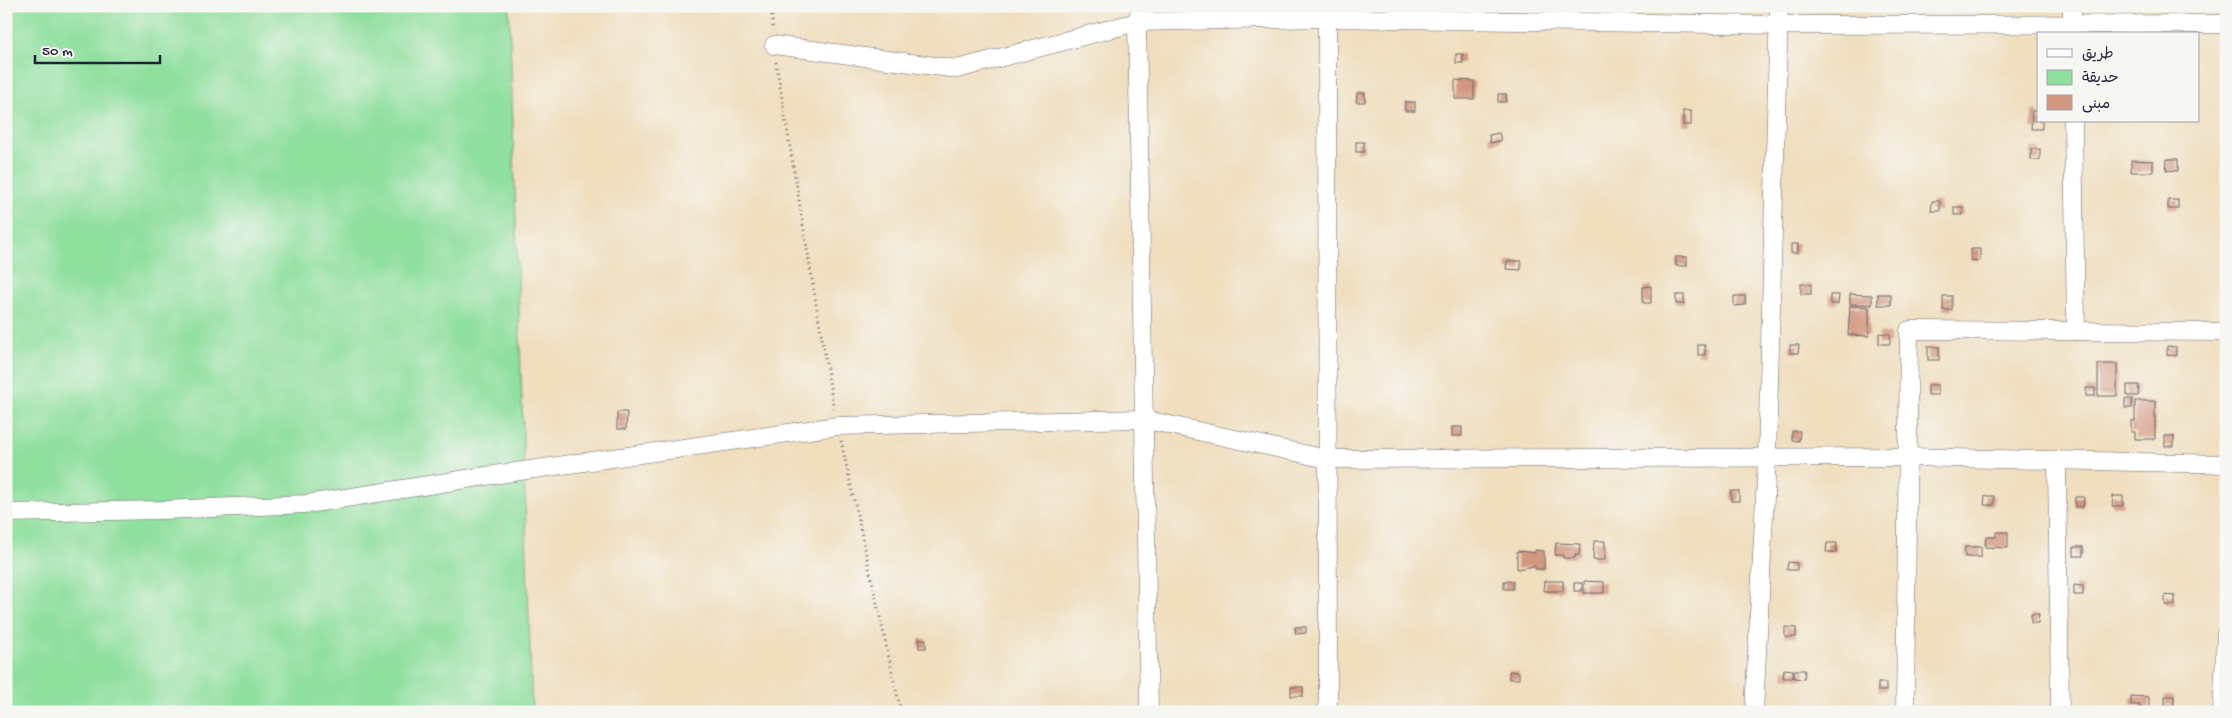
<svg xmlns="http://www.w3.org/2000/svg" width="2232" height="718" viewBox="0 0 2232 718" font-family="'Gochi Hand','Playpen Sans Arabic',sans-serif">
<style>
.green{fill:#8fdf9e;stroke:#58806c}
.building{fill:#d29780}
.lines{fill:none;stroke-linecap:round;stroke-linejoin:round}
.street-casing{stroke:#6a6469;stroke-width:19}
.path{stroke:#6a6469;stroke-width:3;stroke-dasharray:1 4;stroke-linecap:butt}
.street{stroke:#fff;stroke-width:18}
</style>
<rect width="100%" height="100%" fill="#f6f6f2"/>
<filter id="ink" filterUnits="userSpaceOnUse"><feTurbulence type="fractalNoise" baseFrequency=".02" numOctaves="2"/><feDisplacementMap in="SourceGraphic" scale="10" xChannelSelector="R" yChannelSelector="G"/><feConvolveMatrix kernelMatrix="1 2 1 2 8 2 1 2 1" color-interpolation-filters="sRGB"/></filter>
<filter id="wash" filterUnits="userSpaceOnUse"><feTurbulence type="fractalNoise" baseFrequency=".0096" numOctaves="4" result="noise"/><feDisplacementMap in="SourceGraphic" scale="20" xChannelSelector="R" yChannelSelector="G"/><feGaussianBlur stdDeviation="1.12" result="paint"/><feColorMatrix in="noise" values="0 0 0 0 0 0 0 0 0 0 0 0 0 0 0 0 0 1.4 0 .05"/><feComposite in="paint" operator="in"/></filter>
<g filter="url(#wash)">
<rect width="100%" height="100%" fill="#f0debe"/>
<path class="green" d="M6,6H509L532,712H6Z"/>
<g id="blocks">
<g class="building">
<rect x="1456" y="54" width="7" height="9"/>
<path d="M1455,80L1474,81V99H1455Z"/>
<path d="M1357,93H1365V102H1356Z"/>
<rect x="1498" y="94" width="8" height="8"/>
<rect x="1405" y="102" width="10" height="9"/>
<rect x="1683" y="111" width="8" height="14"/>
<path d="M2032,111H2038V121H2042V129H2031Z"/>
<path d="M1499,133L1501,141L1490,143L1489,135Z"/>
<rect x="1356" y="142" width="8" height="10"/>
<rect x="2031" y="149" width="9" height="11"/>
<path d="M2167,159H2178V171L2166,170Z"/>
<path d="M2131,160L2153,161V172H2131Z"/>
<rect x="2168" y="200" width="10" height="9"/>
<path d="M1932,201H1940V211H1931Z"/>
<rect x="1954" y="207" width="9" height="8"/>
<rect x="1791" y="244" width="7" height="9"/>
<path d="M1971,249H1980V261L1971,260Z"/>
<rect x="1676" y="257" width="11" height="9"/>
<path d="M1507,261H1521V270L1506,269Z"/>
<rect x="1801" y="284" width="10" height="10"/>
<path d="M1651,286V303H1643V287Z"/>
<path d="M1850,294L1872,295V305L1850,304Z"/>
<rect x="1878" y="294" width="13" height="11"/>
<rect x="1676" y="295" width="8" height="9"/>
<path d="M1830,295H1839L1838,304H1830Z"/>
<path d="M1734,296H1745V305L1734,306Z"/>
<rect x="1943" y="296" width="9" height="14"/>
<path d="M1850,306L1869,307V336L1848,335Z"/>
<path d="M1879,333L1890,334V344H1879Z"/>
<rect x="1698" y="345" width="7" height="10"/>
<path d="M1790,345H1799L1798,353H1790Z"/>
<path d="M2167,346L2176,347V356L2167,355Z"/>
<rect x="1928" y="347" width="11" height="13"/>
<rect x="2098" y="364" width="19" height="32"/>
<rect x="1928" y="385" width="10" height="10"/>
<path d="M2127,385H2139L2138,396H2127Z"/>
<rect x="2086" y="388" width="9" height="8"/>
<rect x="2125" y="399" width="7" height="9"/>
<path d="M2135,401H2155V439H2135V432H2131V421H2135Z"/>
<path d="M617,412H627L626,429H617Z"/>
<rect x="1452" y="427" width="10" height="9"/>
<path d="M1792,431H1800L1799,441L1792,440Z"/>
<rect x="2165" y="436" width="9" height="10"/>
<rect x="1731" y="491" width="8" height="10"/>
<path d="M1985,496H1994V505H1984Z"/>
<path d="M2113,496H2123V506H2112Z"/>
<path d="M2075,497H2084L2083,507H2075Z"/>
<path d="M1996,532H2008V548L1985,547L1986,537H1996Z"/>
<path d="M1594,541H1605V560H1593Z"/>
<path d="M1556,543L1580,544L1579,555H1575V558H1563V555H1555Z"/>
<path d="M1827,543H1837L1836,552H1826Z"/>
<rect x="1965" y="547" width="16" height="10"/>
<rect x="2074" y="547" width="9" height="9"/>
<path d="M1535,550L1544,551V569H1535V566L1517,569V551L1535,553Z"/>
<path d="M1788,562L1797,563V570H1787Z"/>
<rect x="1504" y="581" width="9" height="8"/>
<path d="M1545,581H1563V591H1544Z"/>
<path d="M1584,581L1604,582V593H1584Z"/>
<rect x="1574" y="583" width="8" height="8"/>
<path d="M2074,585L2083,586V595H2074Z"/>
<path d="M2165,595L2175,596V605H2165Z"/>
<path d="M2031,614H2039L2038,623H2031Z"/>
<path d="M1295,627H1306V633L1296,634Z"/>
<path d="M1785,627L1796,628V637H1785Z"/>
<rect x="919" y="639" width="7" height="9"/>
<path d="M1784,669L1793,670V678H1783Z"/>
<path d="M1794,670H1805L1804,679L1794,678Z"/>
<path d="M1509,671L1519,672V679H1509Z"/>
<rect x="1878" y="683" width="8" height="8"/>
<rect x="1291" y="687" width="12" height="9"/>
<path d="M2131,696L2149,697V710L2140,709V705H2131Z"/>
<rect x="2165" y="696" width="9" height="9"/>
</g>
</g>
</g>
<g filter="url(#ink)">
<use href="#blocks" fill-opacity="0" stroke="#6a6469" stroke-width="1"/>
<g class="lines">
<g class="street-casing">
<g id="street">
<path d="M1141,6L1137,22L1149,712"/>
<path d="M1327,18L1328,712"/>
<path d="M2072,34V6"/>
<path d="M774,45L957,69L1137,22L1327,18L1779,25L2226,24"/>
<path d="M2073,121L2076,331"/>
<path d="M2057,460L2060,712"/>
<path d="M6,513L163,510L307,504L486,476L837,426L1142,419L1327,459L1908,457L2226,464"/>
<path d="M1754,712L1767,458L1779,6"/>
<path d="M1905,712L1909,330L2226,332"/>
<path d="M2222,712L2226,633"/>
</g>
</g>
<g class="path">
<path d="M771,6L773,31"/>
<path d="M776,62L834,411"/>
<path d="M841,441L901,712"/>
</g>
<use href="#street" class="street"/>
</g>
</g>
<rect width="2232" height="718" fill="none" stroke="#f6f6f2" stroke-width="25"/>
<rect x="2037" y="32" width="162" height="90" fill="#f6f6f2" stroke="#a1a1a9"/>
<rect x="2047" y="49" width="25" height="8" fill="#ffffff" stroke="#a1a1a9"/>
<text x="2082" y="58" font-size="15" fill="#22223b">طريق</text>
<rect x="2047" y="70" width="25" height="15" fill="#8fdf9e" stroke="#a1a1a9"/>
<text x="2082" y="82" font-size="15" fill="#22223b">حديقة</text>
<rect x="2047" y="95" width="25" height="15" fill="#d29780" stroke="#a1a1a9"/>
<text x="2082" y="108" font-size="15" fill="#22223b">مبنى</text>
<path d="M35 55v8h125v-8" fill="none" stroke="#22223b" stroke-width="2.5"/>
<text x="42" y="55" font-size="15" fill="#22223b" stroke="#f6f6f2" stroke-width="4" paint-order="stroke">50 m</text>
</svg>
